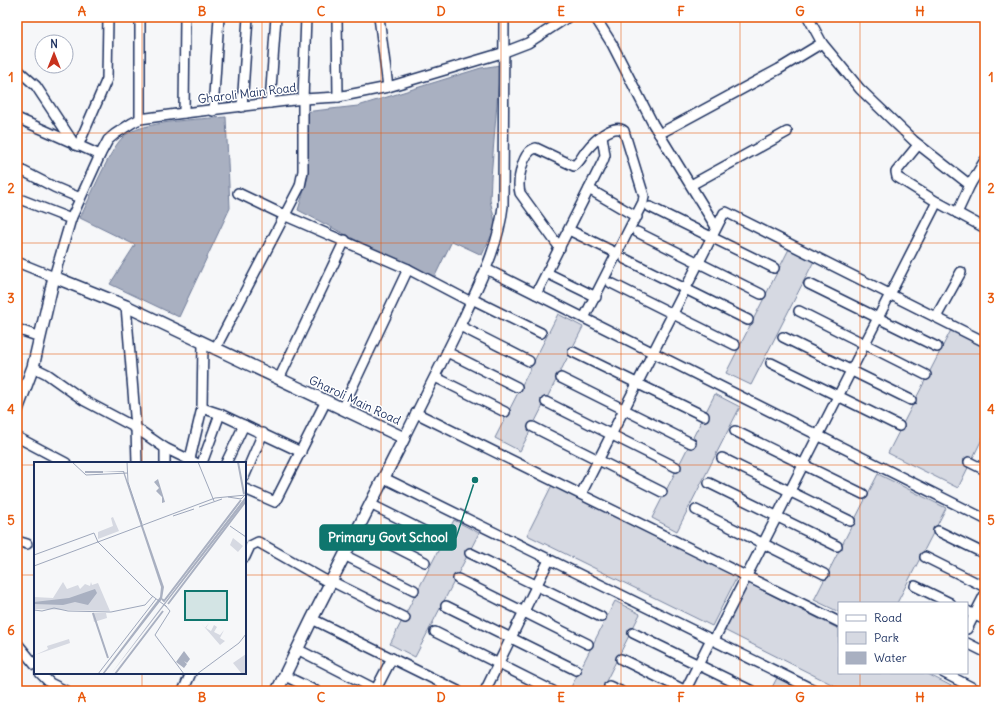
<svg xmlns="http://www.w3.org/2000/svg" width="1002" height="708" viewBox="0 0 1002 708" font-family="Delius,sans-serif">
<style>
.green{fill:#d6d9e2;stroke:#7884a0}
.water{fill:#a9b0c1;stroke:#707c99}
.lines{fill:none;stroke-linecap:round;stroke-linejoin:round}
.minor-casing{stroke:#1b2f5e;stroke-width:12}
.tertiary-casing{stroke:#1b2f5e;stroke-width:14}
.minor{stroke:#fff;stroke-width:9}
.tertiary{stroke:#fff;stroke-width:11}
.grid{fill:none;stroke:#e8590c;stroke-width:1;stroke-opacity:0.55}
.labels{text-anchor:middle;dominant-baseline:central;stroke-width:3;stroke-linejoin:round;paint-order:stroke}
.street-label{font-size:12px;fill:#1b2f5e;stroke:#fff}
.inset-river{fill:none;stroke:#a9b0c1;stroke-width:2}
.inset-road{fill:none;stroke:#9ea7bb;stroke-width:1}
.view{fill:#0f766e;fill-opacity:0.15;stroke:#0f766e;stroke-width:2}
.inset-edge{fill:none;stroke:#1b2f5e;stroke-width:2}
.leader{fill:none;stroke:#0f766e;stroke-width:1.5}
.callout-dot{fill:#0f766e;stroke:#fff;stroke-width:1.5}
.callout{fill:#0f766e;stroke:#0f766e;stroke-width:1.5}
.callout-label{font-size:13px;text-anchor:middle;font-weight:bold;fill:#fff}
.neatline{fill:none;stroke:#e8590c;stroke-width:1.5}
.grid-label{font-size:13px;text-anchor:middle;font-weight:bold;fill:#e8590c}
</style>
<rect width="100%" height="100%" fill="#f6f7f9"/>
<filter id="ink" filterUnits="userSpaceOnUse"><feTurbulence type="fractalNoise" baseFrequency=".025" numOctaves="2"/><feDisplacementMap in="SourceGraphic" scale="8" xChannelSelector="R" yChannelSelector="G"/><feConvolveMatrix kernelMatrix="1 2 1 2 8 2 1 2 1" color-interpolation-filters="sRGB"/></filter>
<g filter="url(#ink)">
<g class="green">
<path d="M789,249L814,261L751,385L726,373Z"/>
<path d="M558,314L583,327L520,451L495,438Z"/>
<path d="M951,330L985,347V433L958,488L888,453Z"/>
<path d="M715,394L740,407L677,531L652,518Z"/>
<path d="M878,474L946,508L897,603H839V612L814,600Z"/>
<path d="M552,485L737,577L712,626L527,535Z"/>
<path d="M454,520L479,533L415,657L390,644Z"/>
<path d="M748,583L839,629V673H926L961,691H845L724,630Z"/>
<path d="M615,601L640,614L601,691H569Z"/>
<path d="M777,678L803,691H770Z"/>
</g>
<g class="water">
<path d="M500,65L491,178L490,200L496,226L482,255L452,241L433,280L298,210L308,177L304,112L358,106L481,68Z"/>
<path d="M226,117L230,208L179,317L110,284L135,245L80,218C89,200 110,149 123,137C140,121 201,119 226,117Z"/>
</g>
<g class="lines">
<g class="minor-casing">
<g id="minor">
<path d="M140,17V119"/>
<path d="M337,17L338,97"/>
<path d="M379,17L388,87"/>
<path d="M595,17L612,44L653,124L716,227"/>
<path d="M808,17L822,43"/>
<path d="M17,69L36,86L75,145"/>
<path d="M270,103L276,17"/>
<path d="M242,107L248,17"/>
<path d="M213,111L219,17"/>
<path d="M184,113L185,17"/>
<path d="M17,118L100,155"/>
<path d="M659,134L779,69L822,43L860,89L914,141L970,185"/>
<path d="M918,145L896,172L897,177L937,202L985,228"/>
<path d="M78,146L107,79L108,17"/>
<path d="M17,168L54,187L80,198"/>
<path d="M691,185L787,132"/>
<path d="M589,189L637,217"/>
<path d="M238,193L286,216L408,269L471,302"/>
<path d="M17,198L71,219"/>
<path d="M650,207L774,268"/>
<path d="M957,213L970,185L985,160"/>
<path d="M569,230L618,254"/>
<path d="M637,232L761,294"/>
<path d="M560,248L520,193C517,181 522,151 536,148L574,166C580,162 582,156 586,151C593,142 613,122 624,131L644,196L643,202L584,318"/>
<path d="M625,259L748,320"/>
<path d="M17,262L54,277L71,219L100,155L108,140L115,134L132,123L140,119L184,113L303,99L338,97L388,87L502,53L528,43L568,17"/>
<path d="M486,269L985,519"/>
<path d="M547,273L596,297"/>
<path d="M611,283L735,345"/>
<path d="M809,284L937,347"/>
<path d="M536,294L603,161L605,155L602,136"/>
<path d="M472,299L541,333"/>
<path d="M126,306L136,428L137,463"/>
<path d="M799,311L926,375"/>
<path d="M936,317L961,272"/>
<path d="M460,326L529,361"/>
<path d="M17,329L40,337"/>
<path d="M783,337L911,400"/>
<path d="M215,349L300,186L303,171V99L306,17"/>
<path d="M447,352L517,387"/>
<path d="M573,352L704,416"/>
<path d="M771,363L899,426"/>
<path d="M33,367L47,374L85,401L136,428L165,448L196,463"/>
<path d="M435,377L505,412"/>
<path d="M561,378L691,443"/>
<path d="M279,379L345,240"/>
<path d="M546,402L676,467"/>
<path d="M202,408L220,414L301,452"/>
<path d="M342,409L408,269"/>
<path d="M416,413L839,622"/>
<path d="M533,427L662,492"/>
<path d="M735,431L863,494"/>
<path d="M17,437L66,463"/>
<path d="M404,438C424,397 445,357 465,315C481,280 499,245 503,206L504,17"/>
<path d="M165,448V463"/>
<path d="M722,458L850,521"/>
<path d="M969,462L985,470"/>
<path d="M189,463L202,408L203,343"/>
<path d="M202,463L220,414"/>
<path d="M226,463L244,425"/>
<path d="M245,475L263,433"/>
<path d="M384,478L816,691"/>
<path d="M709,483L837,546"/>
<path d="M245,489L275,502L326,401"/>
<path d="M581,494L724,213L726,212L985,342"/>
<path d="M370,504L438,538"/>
<path d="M696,510L824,574"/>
<path d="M358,528L425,562"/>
<path d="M938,531L985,554"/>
<path d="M17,541L27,544"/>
<path d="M470,553L601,617"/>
<path d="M344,555L414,590"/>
<path d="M245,557L250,546L258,542L330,583"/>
<path d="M925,557L985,587"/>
<path d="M458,579L588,644"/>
<path d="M331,581L405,618"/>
<path d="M915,586L950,603"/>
<path d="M446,606L576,670"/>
<path d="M967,611L985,620"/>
<path d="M312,619L458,691"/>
<path d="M967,629L985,594"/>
<path d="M435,632L553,691"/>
<path d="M633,633L752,691"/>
<path d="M714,640L937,202"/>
<path d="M17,643L35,665"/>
<path d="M967,643L985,652"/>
<path d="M297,649L379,691"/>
<path d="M621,659L686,691"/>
<path d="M40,673L50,683L66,691"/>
<path d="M944,673L979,691"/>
<path d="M285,676L316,691"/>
<path d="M609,686L620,691"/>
<path d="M183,691L191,673"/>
<path d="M375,691L392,658"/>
<path d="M485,691L549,560"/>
<path d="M685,691L711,639"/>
</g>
</g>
<g class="tertiary-casing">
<path id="tertiary" d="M17,410L33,367L54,277L126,306L404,438L312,619L277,691"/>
</g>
<use href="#minor" class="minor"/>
<use href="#tertiary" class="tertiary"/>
</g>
</g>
<path class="grid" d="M142,17V463M262,17V691M381,17V691M501,17V691M621,17V691M740,17V691M860,17V603M17,133H985M17,243H985M17,354H985M17,465H35M245,465H985M17,575H35M245,575H985M142,673V691M860,673V691"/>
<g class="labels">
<g class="street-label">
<text transform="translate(247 93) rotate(-7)">Gharoli Main Road</text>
<text transform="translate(355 400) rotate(25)">Gharoli Main Road</text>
</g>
</g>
<g transform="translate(34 462)">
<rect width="212" height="212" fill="#f6f7f9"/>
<path d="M79,55L85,69L64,77V70L79,64L77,56ZM199,76L209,84L204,90L196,83ZM29,120L33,127L44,123L46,127L51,122L56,124L57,120L58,123L64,121L76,149L0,147V135L19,136ZM58,151H72L73,156L60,160ZM166,160L171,166L175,161L172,166L177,169L180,163L183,165L180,170L186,173L190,168L186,176L191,179L186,183ZM35,177L36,181L1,193L14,187L13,184ZM212,192V211L208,212L199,201Z" fill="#d6d9e2"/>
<path d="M66,9H90L130,125L128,137L70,212H68L126,135L127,125L89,10ZM124,17L131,40L128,41V35L122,29L125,26L120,20ZM212,34V38L77,212L156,107ZM61,127L63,131L54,143L41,140L29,143L0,142V140L35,136ZM150,189L156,197L153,201L150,199L153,202L150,206L142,200Z" fill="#a9b0c1"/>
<path class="inset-river" d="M204,0L210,32M51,10H69M128,137L130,139L207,38M134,142L212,39M59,151L74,196M81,212L129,149"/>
<path class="inset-road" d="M38,0L52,13L94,11M93,0L94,20L108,62M164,0L180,39M194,35L207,37L211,33M165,45L188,37M139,54L160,47M196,64L212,75M63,79L117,133L133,145M0,93L60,71L64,80M0,104L181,36L212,33M0,148L8,149L20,146L34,149L77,150L111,143L119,134M121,173L136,149L131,143M121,173L150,212M64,212L122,137M163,212L205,181L212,172"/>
<path class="view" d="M151,129H193V158H151Z"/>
<rect width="212" height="212" class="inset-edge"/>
</g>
<path class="leader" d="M475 480L456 538"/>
<circle class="callout-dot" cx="475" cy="480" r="4"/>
<rect class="callout" x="320" y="525" width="136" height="25" rx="4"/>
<g class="callout-label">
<text x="388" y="542">Primary Govt School</text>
</g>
<rect width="1002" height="708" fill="none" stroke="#fff" stroke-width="44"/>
<rect x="838" y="602" width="130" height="72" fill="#ffffff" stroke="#a4acbf"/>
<rect x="846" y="615" width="20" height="6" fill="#ffffff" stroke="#a4acbf"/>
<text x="874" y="622" font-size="12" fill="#1b2f5e">Road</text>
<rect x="846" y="632" width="20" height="12" fill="#d6d9e2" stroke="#a4acbf"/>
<text x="874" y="642" font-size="12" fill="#1b2f5e">Park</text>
<rect x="846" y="652" width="20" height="12" fill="#a9b0c1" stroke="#a4acbf"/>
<text x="874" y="662" font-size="12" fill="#1b2f5e">Water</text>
<g transform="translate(54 54)"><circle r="19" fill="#ffffff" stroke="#a4acbf"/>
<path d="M0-3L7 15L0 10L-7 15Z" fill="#c8321e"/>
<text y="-6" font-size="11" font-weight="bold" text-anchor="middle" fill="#1b2f5e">N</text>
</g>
<rect x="22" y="22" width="958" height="664" class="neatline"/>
<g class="grid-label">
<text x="82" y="16">A</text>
<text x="202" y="16">B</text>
<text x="321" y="16">C</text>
<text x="441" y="16">D</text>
<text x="561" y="16">E</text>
<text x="681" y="16">F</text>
<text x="800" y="16">G</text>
<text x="920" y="16">H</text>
<text x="11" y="82">1</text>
<text x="991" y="82">1</text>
<text x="11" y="193">2</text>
<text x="991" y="193">2</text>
<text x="11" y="303">3</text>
<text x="991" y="303">3</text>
<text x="11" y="414">4</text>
<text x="991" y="414">4</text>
<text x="11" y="525">5</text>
<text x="991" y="525">5</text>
<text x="11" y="635">6</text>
<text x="991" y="635">6</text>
<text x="82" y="702">A</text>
<text x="202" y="702">B</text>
<text x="321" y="702">C</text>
<text x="441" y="702">D</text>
<text x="561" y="702">E</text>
<text x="681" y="702">F</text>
<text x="800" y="702">G</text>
<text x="920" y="702">H</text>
</g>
</svg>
